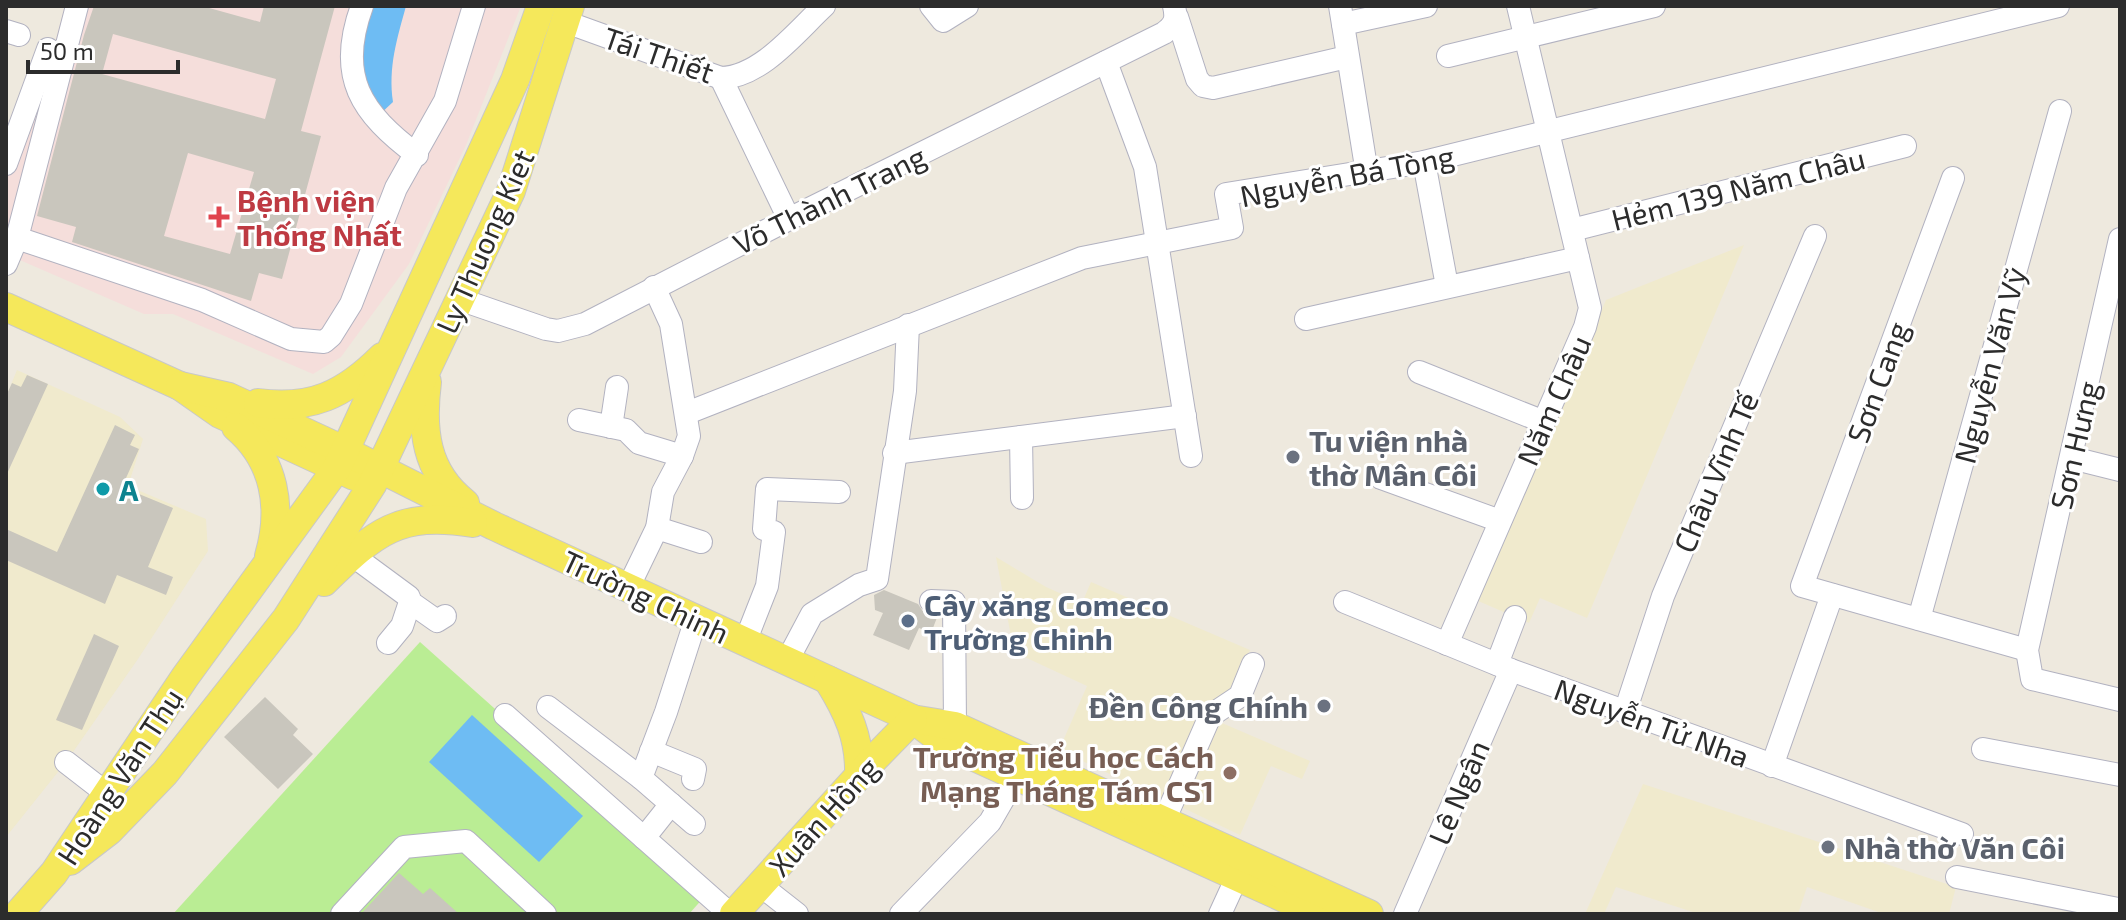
<svg xmlns="http://www.w3.org/2000/svg" width="2126" height="920" viewBox="0 0 2126 920" font-family="'Exo 2',sans-serif">
<style>
.education{fill:#f0eacd}
.medical{fill:#f5dedb}
.pitch{fill:#baed94}
.water{fill:#6ebcf3}
.building{fill:#c9c6bd;fill-rule:evenodd}
.lines{fill:none;stroke-linecap:round;stroke-linejoin:round}
.minor-casing{stroke:#b2b2c0;stroke-width:24}
.major-casing{stroke:#c8c8c8;stroke-width:30}
.minor{stroke:#fff;stroke-width:22}
.major{stroke:#f5e85b;stroke-width:28}
.health-dot{fill:#e0444e;stroke:#fff;stroke-width:3}
.worship-dot{fill:#6b7280;stroke:#fff;stroke-width:3}
.culture-dot{fill:#0f9aa8;stroke:#fff;stroke-width:3}
.service-dot{fill:#5c6f8a;stroke:#fff;stroke-width:3}
.education-dot{fill:#8d6e63;stroke:#fff;stroke-width:3}
.labels{text-anchor:middle;dominant-baseline:central;stroke-width:6;stroke-linejoin:round;paint-order:stroke}
.street-label{font-size:30px;fill:#2c2c2c;stroke:#fff}
.health-label{font-size:30px;font-weight:bold;fill:#be3a42;stroke:#fff;text-anchor:start}
.worship-label{font-size:30px;font-weight:bold;fill:#5b616d;stroke:#fff;text-anchor:start}
.culture-label{font-size:30px;font-weight:bold;fill:#0d838f;stroke:#fff;text-anchor:start}
.service-label{font-size:30px;font-weight:bold;fill:#4e5e75;stroke:#fff;text-anchor:start}
.education-label{font-size:30px;font-weight:bold;fill:#785e54;stroke:#fff;text-anchor:end}
</style>
<rect width="100%" height="100%" fill="#eee9de"/>
<g class="education">
<path d="M1744,245L1587,618L1540,598L1529,623L1476,600L1606,300Z"/>
<path d="M17,370L120,417L143,439L128,486L206,519L208,551L138,659L66,762L6,837V397Z"/>
<path d="M996,557L1046,587L1082,603L1091,582L1250,650L1231,692L1167,801L1059,750L1087,686L1014,652Z"/>
<path d="M1215,720L1310,761L1302,779L1271,766L1240,835L1177,805Z"/>
<path d="M1643,784L1956,887L1949,914H1884L1807,887L1798,914H1699L1616,887L1604,914H1585Z"/>
</g>
<path class="medical" d="M65,6H521L466,145L409,264L341,357L313,374L173,314H144L6,254V181L53,50Z"/>
<path class="pitch" d="M420,642L705,896L689,914H173Z"/>
<g class="water">
<path d="M370,6H406C397,39 388,67 393,102L378,116L359,55Z"/>
<path d="M472,715L583,816L539,862L429,762Z"/>
</g>
<g class="building">
<path d="M94,6H202L260,22L264,6H335L301,131L321,136L282,279L259,273L251,301L72,242L76,227L37,216L84,35ZM113,34L276,79L265,119L102,74ZM188,153L254,172L230,254L164,236Z"/>
<path d="M27,375L48,384L6,476V396L12,383L21,387Z"/>
<path d="M115,425L135,435L130,445L139,449L122,487L173,508L148,567L173,577L166,595L117,575L105,604L6,560V529L57,552Z"/>
<path d="M884,590L918,604L924,613L938,615L931,633L919,628L909,650L873,635L883,613L875,610L874,595Z"/>
<path d="M94,634L119,646L82,730L56,720Z"/>
<path d="M265,697L298,729L293,735L313,754L278,789L224,737Z"/>
<path d="M399,873L423,894L430,888L459,914H361Z"/>
</g>
<g class="lines">
<g class="minor-casing">
<g id="minor">
<path d="M77,6L17,238L202,300L291,339L324,342L331,336L351,304L396,188L445,101L474,6"/>
<path d="M362,6C336,77 361,113 417,155"/>
<path d="M931,6L943,21L967,6"/>
<path d="M1340,6L1367,173"/>
<path d="M1177,17L1197,79L1203,86L1213,88L1347,57"/>
<path d="M566,22L721,78C761,77 796,32 824,6"/>
<path d="M1343,24L1426,6"/>
<path d="M6,31L19,35"/>
<path d="M1448,56L1654,6"/>
<path d="M1106,62L1145,167L1191,456"/>
<path d="M721,78L789,219"/>
<path d="M1424,162L1447,286"/>
<path d="M6,164L48,49"/>
<path d="M1953,178L1802,586L2027,650"/>
<path d="M1572,230L1905,146"/>
<path d="M2120,239L2027,650L2032,679L2120,700"/>
<path d="M6,264L17,238"/>
<path d="M459,299L546,329L558,331L585,324L789,219L1164,33C1175,25 1177,19 1174,6"/>
<path d="M1306,319L1578,258"/>
<path d="M1419,372L1544,422"/>
<path d="M687,413L1082,258L1232,228L1226,194L1424,162L2058,6"/>
<path d="M579,420L626,430L639,443L682,456"/>
<path d="M611,427L617,387"/>
<path d="M1021,437L1022,498"/>
<path d="M894,453L1185,416"/>
<path d="M2072,458L2120,470"/>
<path d="M1381,478L1500,521"/>
<path d="M657,528L701,542"/>
<path d="M352,555L409,597L410,602L437,621L445,616"/>
<path d="M628,588L657,528L663,492L682,456L689,436L671,324L654,287"/>
<path d="M931,601L954,602L955,726"/>
<path d="M1345,602L1511,670L1962,834"/>
<path d="M1919,619L2060,111"/>
<path d="M745,642L767,586L774,532L764,529L767,489L839,492"/>
<path d="M388,643L402,626L410,602"/>
<path d="M1447,644L1585,327L1590,308L1518,6"/>
<path d="M787,661L812,614L859,585L877,579L905,391L908,325"/>
<path d="M1497,664L1515,617"/>
<path d="M548,707L641,778L694,824"/>
<path d="M1625,712L1663,596L1815,236"/>
<path d="M505,715L730,914"/>
<path d="M1983,749L2120,775"/>
<path d="M651,751L695,769L693,779"/>
<path d="M66,762L106,793"/>
<path d="M1772,766L1832,595"/>
<path d="M641,778L666,712L696,619"/>
<path d="M1164,821L1210,716L1240,696L1253,664"/>
<path d="M644,838L671,804"/>
<path d="M1957,877L2118,909"/>
<path d="M760,885L797,914"/>
<path d="M342,914L404,847L466,841L545,914"/>
<path d="M901,914L990,822L1016,777"/>
<path d="M1220,914L1237,877"/>
<path d="M1405,914L1511,670"/>
</g>
</g>
<g class="major-casing">
<g id="major">
<path d="M6,307L180,386L220,414L354,476"/>
<path d="M427,382C421,429 425,472 465,503"/>
<path d="M180,386L229,397L335,446L494,526L913,719L946,744L1319,914"/>
<path d="M258,403C311,410 344,395 382,357"/>
<path d="M236,427C275,460 283,508 269,556"/>
<path d="M324,582C375,532 399,511 473,523"/>
<path d="M828,680C848,712 860,738 859,775"/>
<path d="M918,720L955,726L1369,914"/>
<path d="M70,861L109,831L165,773L286,619L372,485L511,191L570,6"/>
<path d="M18,914L54,873L185,677L337,468L515,80L541,6"/>
<path d="M734,914L874,759L913,719"/>
</g>
</g>
<use href="#minor" class="minor"/>
<use href="#major" class="major"/>
</g>
<path class="health-dot" d="M215 205h8v8h8v8h-8v8h-8v-8h-8v-8h8z"/>
<g class="worship-dot">
<circle cx="1293" cy="457" r="8"/>
<circle cx="1324" cy="706" r="8"/>
<circle cx="1828" cy="847" r="8"/>
</g>
<circle class="culture-dot" cx="103" cy="489" r="8"/>
<circle class="service-dot" cx="908" cy="621" r="8"/>
<circle class="education-dot" cx="1230" cy="773" r="8"/>
<g class="labels">
<g class="street-label">
<text transform="translate(659 54) rotate(19)">Tái Thiết</text>
<text transform="translate(1347 175) rotate(-11)">Nguyễn Bá Tòng</text>
<text transform="translate(1738 188) rotate(-14)">Hẻm 139 Năm Châu</text>
<text transform="translate(829 199) rotate(-26)">Võ Thành Trang</text>
<text transform="translate(484 241) rotate(-66)">Ly Thuong Kiet</text>
<text transform="translate(1989 365) rotate(-75)">Nguyễn Văn Vỹ</text>
<text transform="translate(1877 382) rotate(-70)">Sơn Cang</text>
<text transform="translate(1553 400) rotate(-66)">Năm Châu</text>
<text transform="translate(2074 445) rotate(-77)">Sơn Hưng</text>
<text transform="translate(1715 472) rotate(-67)">Châu Vĩnh Tế</text>
<text transform="translate(646 596) rotate(25)">Trường Chinh</text>
<text transform="translate(1652 722) rotate(20)">Nguyễn Tử Nha</text>
<text transform="translate(119 776) rotate(-57)">Hoàng Văn Thụ</text>
<text transform="translate(1458 792) rotate(-67)">Lê Ngân</text>
<text transform="translate(823 816) rotate(-48)">Xuân Hồng</text>
</g>
<g class="health-label">
<text x="237" y="200">Bệnh viện<tspan x="237" dy="34">Thống Nhất</tspan></text>
</g>
<g class="worship-label">
<text x="1309" y="440">Tu viện nhà<tspan x="1309" dy="34">thờ Mân Côi</tspan></text>
<text x="1308" y="706" text-anchor="end">Đền Công Chính</text>
<text x="1844" y="847">Nhà thờ Văn Côi</text>
</g>
<g class="culture-label">
<text x="119" y="489">A</text>
</g>
<g class="service-label">
<text x="924" y="604">Cây xăng Comeco<tspan x="924" dy="34">Trường Chinh</tspan></text>
</g>
<g class="education-label">
<text x="1214" y="756">Trường Tiểu học Cách<tspan x="1214" dy="34">Mạng Tháng Tám CS1</tspan></text>
</g>
</g>
<rect width="2126" height="920" fill="none" stroke="#2c2c2c" stroke-width="16"/>
<path d="M28 60v12h150v-12" fill="none" stroke="#2c2c2c" stroke-width="4"/>
<text x="40" y="60" font-size="24" fill="#2c2c2c" stroke="#ffffff" stroke-width="6" paint-order="stroke">50 m</text>
</svg>
